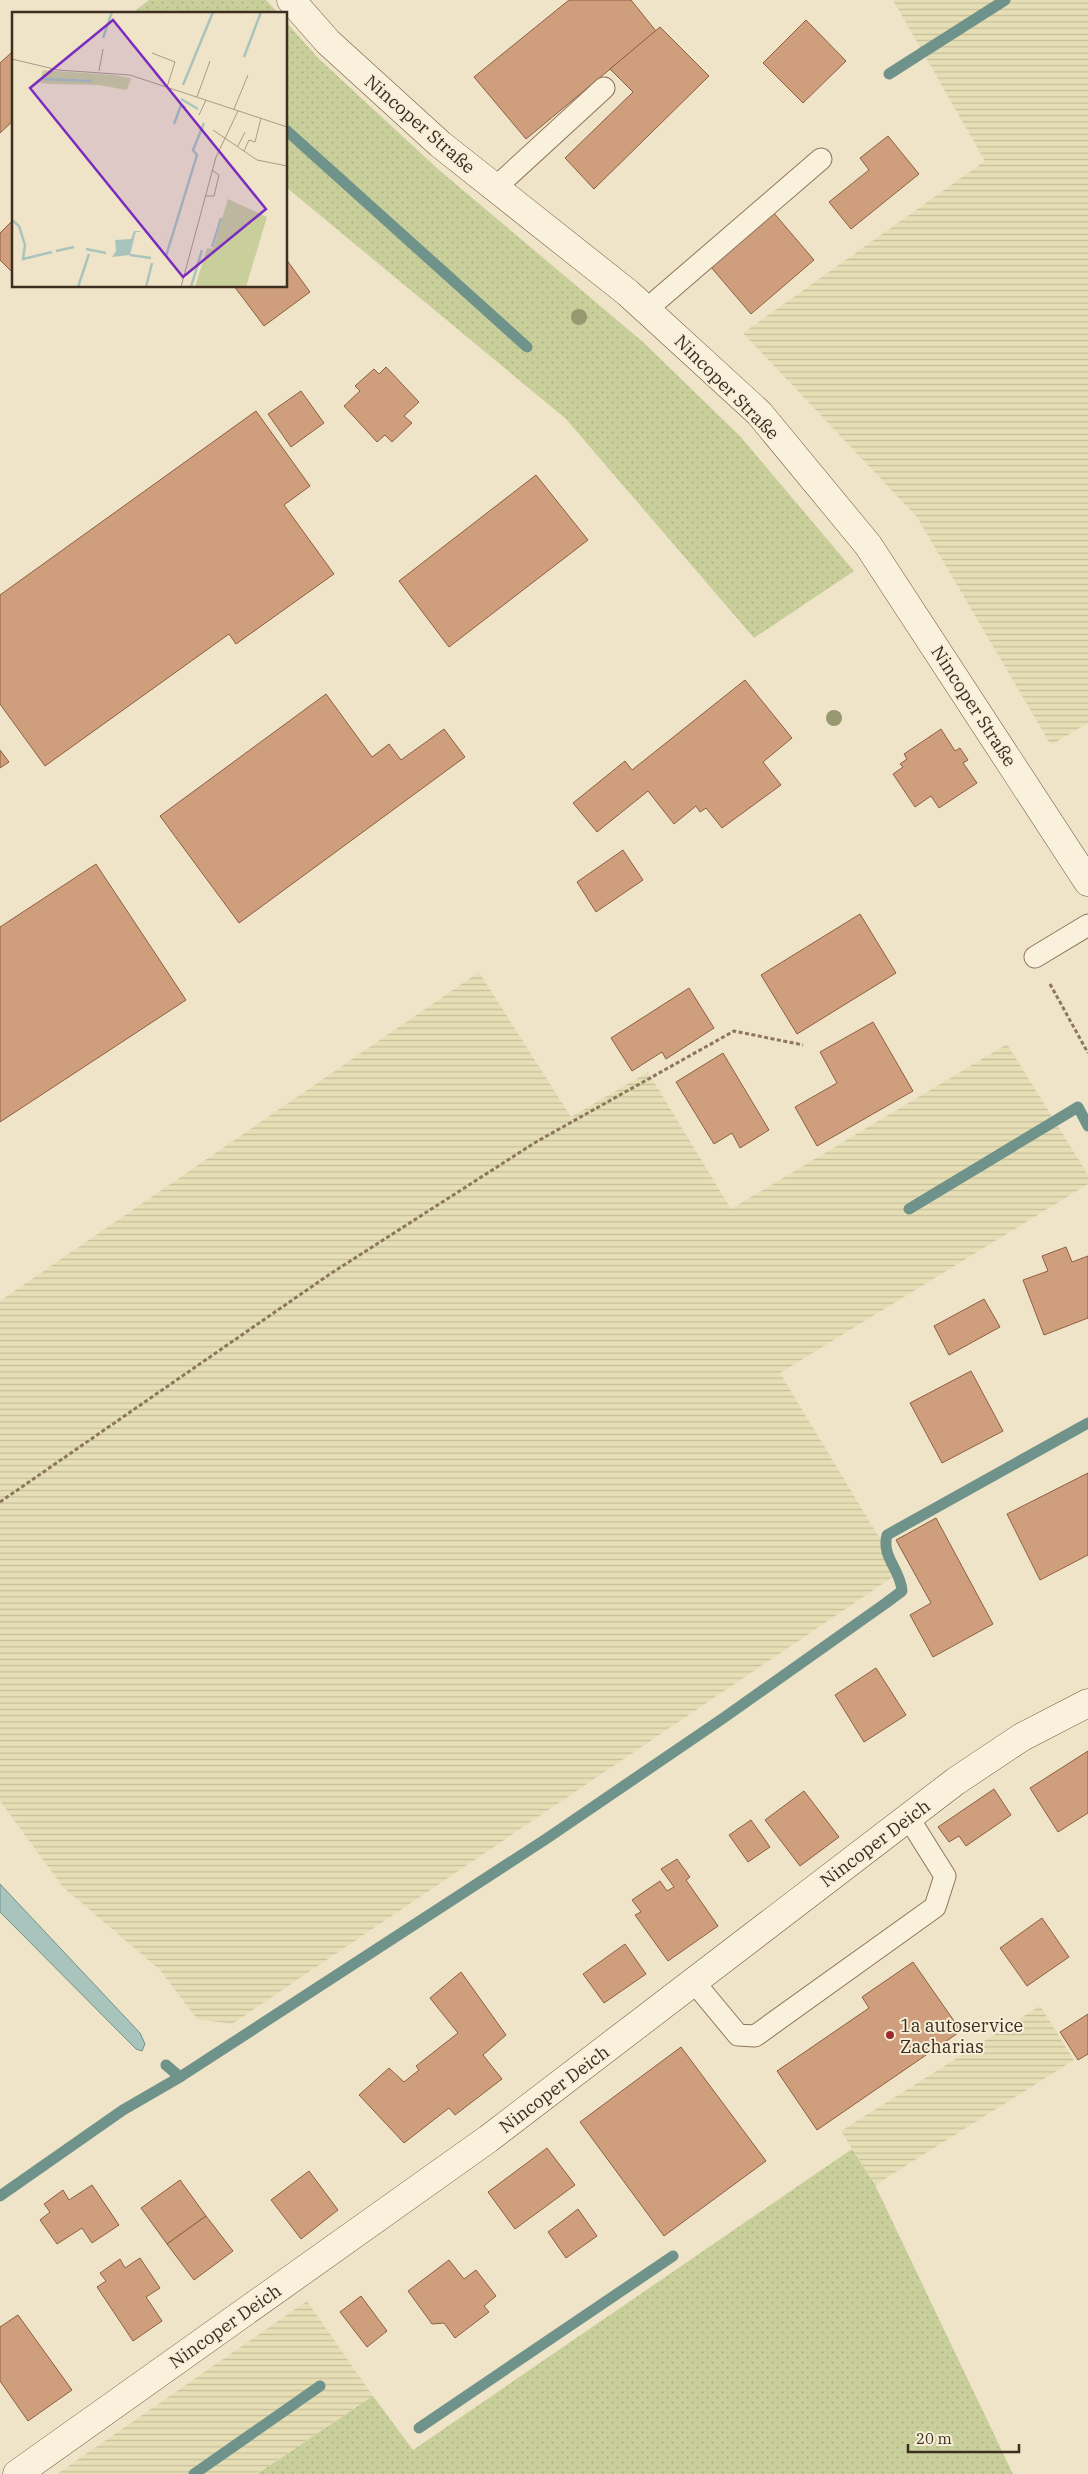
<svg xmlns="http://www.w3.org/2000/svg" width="1088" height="2474" viewBox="0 0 1088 2474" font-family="'IBM Plex Serif',serif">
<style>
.farmland{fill:url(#farmland-rules)}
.grass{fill:url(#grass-dots)}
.water{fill:#a9c4bc;stroke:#6f938a}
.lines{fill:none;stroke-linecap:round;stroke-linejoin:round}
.stream{stroke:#6f938a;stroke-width:11}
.building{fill:#cf9f7d;stroke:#8d5f41}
.lane-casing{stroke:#8d765c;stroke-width:23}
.secondary-casing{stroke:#6f573f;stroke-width:29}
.path{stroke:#8d765c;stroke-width:3;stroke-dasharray:4 2.5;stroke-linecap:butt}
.lane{stroke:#faf1dc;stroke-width:21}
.secondary{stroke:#faf1dc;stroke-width:28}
.tree{fill:#96986f}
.poi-dot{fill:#9e2a2b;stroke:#f7eed8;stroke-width:2}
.labels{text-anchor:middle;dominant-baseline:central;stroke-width:4;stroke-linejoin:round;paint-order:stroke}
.street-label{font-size:18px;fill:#3d2e20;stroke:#f7eed8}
.poi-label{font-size:18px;fill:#3d2e20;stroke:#f7eed8;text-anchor:start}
.inset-river{fill:none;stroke:#a9c4bc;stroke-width:2.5}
.inset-road{fill:none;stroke:#a89b85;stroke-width:1}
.view{fill:#7b2cbf;fill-opacity:0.15;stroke:#7b2cbf;stroke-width:2.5}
.inset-edge{fill:none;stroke:#3d2e20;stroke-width:2.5}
</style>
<defs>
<pattern id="farmland-rules" width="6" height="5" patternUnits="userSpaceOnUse" patternTransform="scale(1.25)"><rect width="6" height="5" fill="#e6deb5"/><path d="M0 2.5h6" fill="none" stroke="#c6bf9b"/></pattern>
<pattern id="grass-dots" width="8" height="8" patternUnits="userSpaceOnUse" patternTransform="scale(1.25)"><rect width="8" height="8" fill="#c9cf9b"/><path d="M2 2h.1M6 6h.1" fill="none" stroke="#aeb285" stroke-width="1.8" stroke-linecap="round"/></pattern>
</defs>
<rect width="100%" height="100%" fill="#f0e4c8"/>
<g class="farmland">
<path d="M893,0H1088V723L1051,745L917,517L743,333L985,161Z"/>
<path d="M479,972L571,1117L648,1072L731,1209L1007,1044L1088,1175V1184L780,1373L900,1572L232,2024L197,2019L160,1970L63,1887L0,1801V1301Z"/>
<path d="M1040,2006L1074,2060L875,2185L841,2131Z"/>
<path d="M307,2301L373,2396L256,2474H57Z"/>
</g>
<g class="grass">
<path d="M149,0H266L279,14H131Z"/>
<path d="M286,22L318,58L439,170L643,342L740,436L854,571L754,638L566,419L286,187Z"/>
<path d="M852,2149L875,2185L1013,2474H257L373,2396L413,2450Z"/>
</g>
<path class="water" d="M0,1884L140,2033L145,2044L142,2051L136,2049L0,1912Z"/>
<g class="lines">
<g class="stream">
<path d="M889,74L1005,0"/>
<path d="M286,130L527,347"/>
<path d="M909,1209L1078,1107L1088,1126"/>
<path d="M166,2065L180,2077"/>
<path d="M0,2196L123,2110L180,2077L546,1839L722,1719L886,1603L902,1591C901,1570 881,1557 887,1535L1088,1423"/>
<path d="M419,2428L673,2256"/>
<path d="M194,2474L320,2386"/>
</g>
</g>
<g class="building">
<path d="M569,0H631L656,31L526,139L474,77Z"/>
<path d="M806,20L846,61L803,103L763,63Z"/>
<path d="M660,27L709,76L594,189L565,158L633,92L610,69Z"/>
<path d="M11,53L14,55V120L0,133V63Z"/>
<path d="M888,136L919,174L851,229L829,202L869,170L860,158Z"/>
<path d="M773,212L814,260L751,314L710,266Z"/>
<path d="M14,219V268L11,271L0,260V233Z"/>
<path d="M286,259L310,292L264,326L234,286H286Z"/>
<path d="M386,367L419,402L404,416L412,423L392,442L385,435L377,442L344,406L360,391L355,386L374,369L379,374Z"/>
<path d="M301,391L324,423L291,447L268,414Z"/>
<path d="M256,411L310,486L284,505L334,574L236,644L229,634L45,766L0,704V595Z"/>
<path d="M536,475L588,540L449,647L399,581Z"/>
<path d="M745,680L792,738L763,762L781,785L722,828L706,808L700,812L696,806L674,824L648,791L597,832L573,803L625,761L632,770Z"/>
<path d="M326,694L372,757L389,744L401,760L444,729L465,757L239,923L160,816Z"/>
<path d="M941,729L955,751L960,748L968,760L963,763L977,783L939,808L931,796L915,807L893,774L903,767L900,764L907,759L904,754Z"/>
<path d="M0,750L9,762L0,768Z"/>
<path d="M623,850L643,880L596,912L577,882Z"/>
<path d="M96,864L186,1000L0,1122V927Z"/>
<path d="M860,914L896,973L797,1034L761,975Z"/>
<path d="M689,988L714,1028L666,1059L662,1052L632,1071L611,1038Z"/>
<path d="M873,1022L913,1091L817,1146L795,1107L837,1083L820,1052Z"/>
<path d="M723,1053L769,1130L740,1148L732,1133L714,1144L676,1082Z"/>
<path d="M1066,1247L1072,1262L1088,1256V1318L1044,1335L1023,1280L1048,1271L1042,1256Z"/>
<path d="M984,1299L1000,1327L949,1355L934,1326Z"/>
<path d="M971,1371L1003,1431L942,1463L910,1403Z"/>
<path d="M1088,1473V1555L1040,1580L1007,1514Z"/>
<path d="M936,1518L993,1624L933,1657L910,1615L931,1603L896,1540Z"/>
<path d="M876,1668L906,1715L864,1742L835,1695Z"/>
<path d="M1088,1751V1813L1058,1832L1030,1788Z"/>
<path d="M994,1789L1011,1815L966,1846L959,1836L949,1842L938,1827Z"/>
<path d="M804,1791L839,1837L800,1866L765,1820Z"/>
<path d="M751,1820L770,1847L748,1862L729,1835Z"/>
<path d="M677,1859L690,1877L686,1880L718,1926L668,1961L635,1915L641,1912L632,1900L660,1881L667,1891L674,1887L661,1869Z"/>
<path d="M1042,1918L1069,1957L1027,1986L1000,1948Z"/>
<path d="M625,1944L646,1974L604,2003L583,1974Z"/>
<path d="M913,1962L961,2031L817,2130L777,2071L869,2008L862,1997Z"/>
<path d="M461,1972L506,2035L483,2055L502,2079L455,2115L449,2108L404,2143L359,2095L389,2068L404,2082L419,2070L416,2066L458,2033L430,1998Z"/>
<path d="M1088,2014V2054L1078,2060L1060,2032Z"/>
<path d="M681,2047L766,2161L664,2236L580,2122Z"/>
<path d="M547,2148L575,2185L515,2229L488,2192Z"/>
<path d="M309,2171L338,2210L301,2239L271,2200Z"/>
<path d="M180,2180L206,2216L167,2244L141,2208Z"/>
<path d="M92,2185L119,2225L92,2243L82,2228L57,2244L40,2220L50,2212L44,2204L63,2190L69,2200Z"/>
<path d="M578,2209L597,2236L566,2258L548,2232Z"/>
<path d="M206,2216L233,2251L194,2280L167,2244Z"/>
<path d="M140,2258L160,2288L146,2297L162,2321L133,2341L97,2287L106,2281L100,2273L120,2259L125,2268Z"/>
<path d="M449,2260L464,2279L476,2270L496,2296L484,2306L489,2312L455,2338L444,2323L432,2324L408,2291Z"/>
<path d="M361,2296L387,2331L367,2347L340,2312Z"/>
<path d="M18,2315L72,2390L28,2421L0,2381V2327Z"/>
</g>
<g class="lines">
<g class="lane-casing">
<g id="lane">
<path d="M495,188L604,88"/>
<path d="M647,309L821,159"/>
<path d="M1035,957L1088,925"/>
<path d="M694,1982L738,2035L755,2036L935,1907L945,1876L908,1817"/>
</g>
</g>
<g class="secondary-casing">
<g id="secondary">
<path d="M291,0L328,42L440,144L628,293L759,413L868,545L1088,882"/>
<path d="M17,2474L488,2139L956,1781L1022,1737L1088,1703"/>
</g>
</g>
<g class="path">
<path d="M1050,984L1088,1053"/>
<path d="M0,1502L330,1274L536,1142L734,1031L803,1045"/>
</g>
<use href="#lane" class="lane"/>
<use href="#secondary" class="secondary"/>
</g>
<g class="tree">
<circle cx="579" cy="317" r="8"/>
<circle cx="834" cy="718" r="8"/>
</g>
<circle class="poi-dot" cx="890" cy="2035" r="5"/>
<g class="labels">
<g class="street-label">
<text transform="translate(420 124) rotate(41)">Nincoper Straße</text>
<text transform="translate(727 387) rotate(45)">Nincoper Straße</text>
<text transform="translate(974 706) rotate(57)">Nincoper Straße</text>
<text transform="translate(875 1843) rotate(-37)">Nincoper Deich</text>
<text transform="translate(554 2089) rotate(-37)">Nincoper Deich</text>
<text transform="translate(225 2326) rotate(-35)">Nincoper Deich</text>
</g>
<g class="poi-label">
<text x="900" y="2025">1a autoservice<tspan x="900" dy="21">Zacharias</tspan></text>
</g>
</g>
<g transform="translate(12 12)">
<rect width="275" height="275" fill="#f0e4c8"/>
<path d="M31,58L102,63L119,66L115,78L87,73L38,72L28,71ZM216,187L255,205L234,275H183L195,236L201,237Z" fill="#c9cf9b"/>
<path d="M122,219L156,224L124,219L118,243L100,245L104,239L103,228L119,227Z" fill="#a9c4bc"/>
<path class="inset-river" d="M91,26L100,0M232,45L249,0M31,67L80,69M171,73L201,0M169,87L186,97M162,112L169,93L174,96M0,208L7,214L13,233L11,247L40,240M200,235L209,206M74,237L94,241M44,239L62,235M118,243L139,246M154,244L185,143L181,138L192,111M66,275L77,242M134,275L140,251M179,275L190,238"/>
<path class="inset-road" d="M140,41L163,50L155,75M0,47L46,58L118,63L275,115M87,59L91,37M185,85L198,49M222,97L236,63M187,103L194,88M201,118L245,148L275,154M226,134L233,120M232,139L237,128L243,130L249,106M194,184H202L207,163L200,158M169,275L204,145L226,99"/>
<path class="view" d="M101,8L254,197L171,265L18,76Z"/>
<rect width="275" height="275" class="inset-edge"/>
</g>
<path d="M908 2444v8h111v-8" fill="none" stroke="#3d2e20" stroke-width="2.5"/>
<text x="916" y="2444" font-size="15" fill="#3d2e20" stroke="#f7eed8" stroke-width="4" paint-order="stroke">20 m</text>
</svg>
